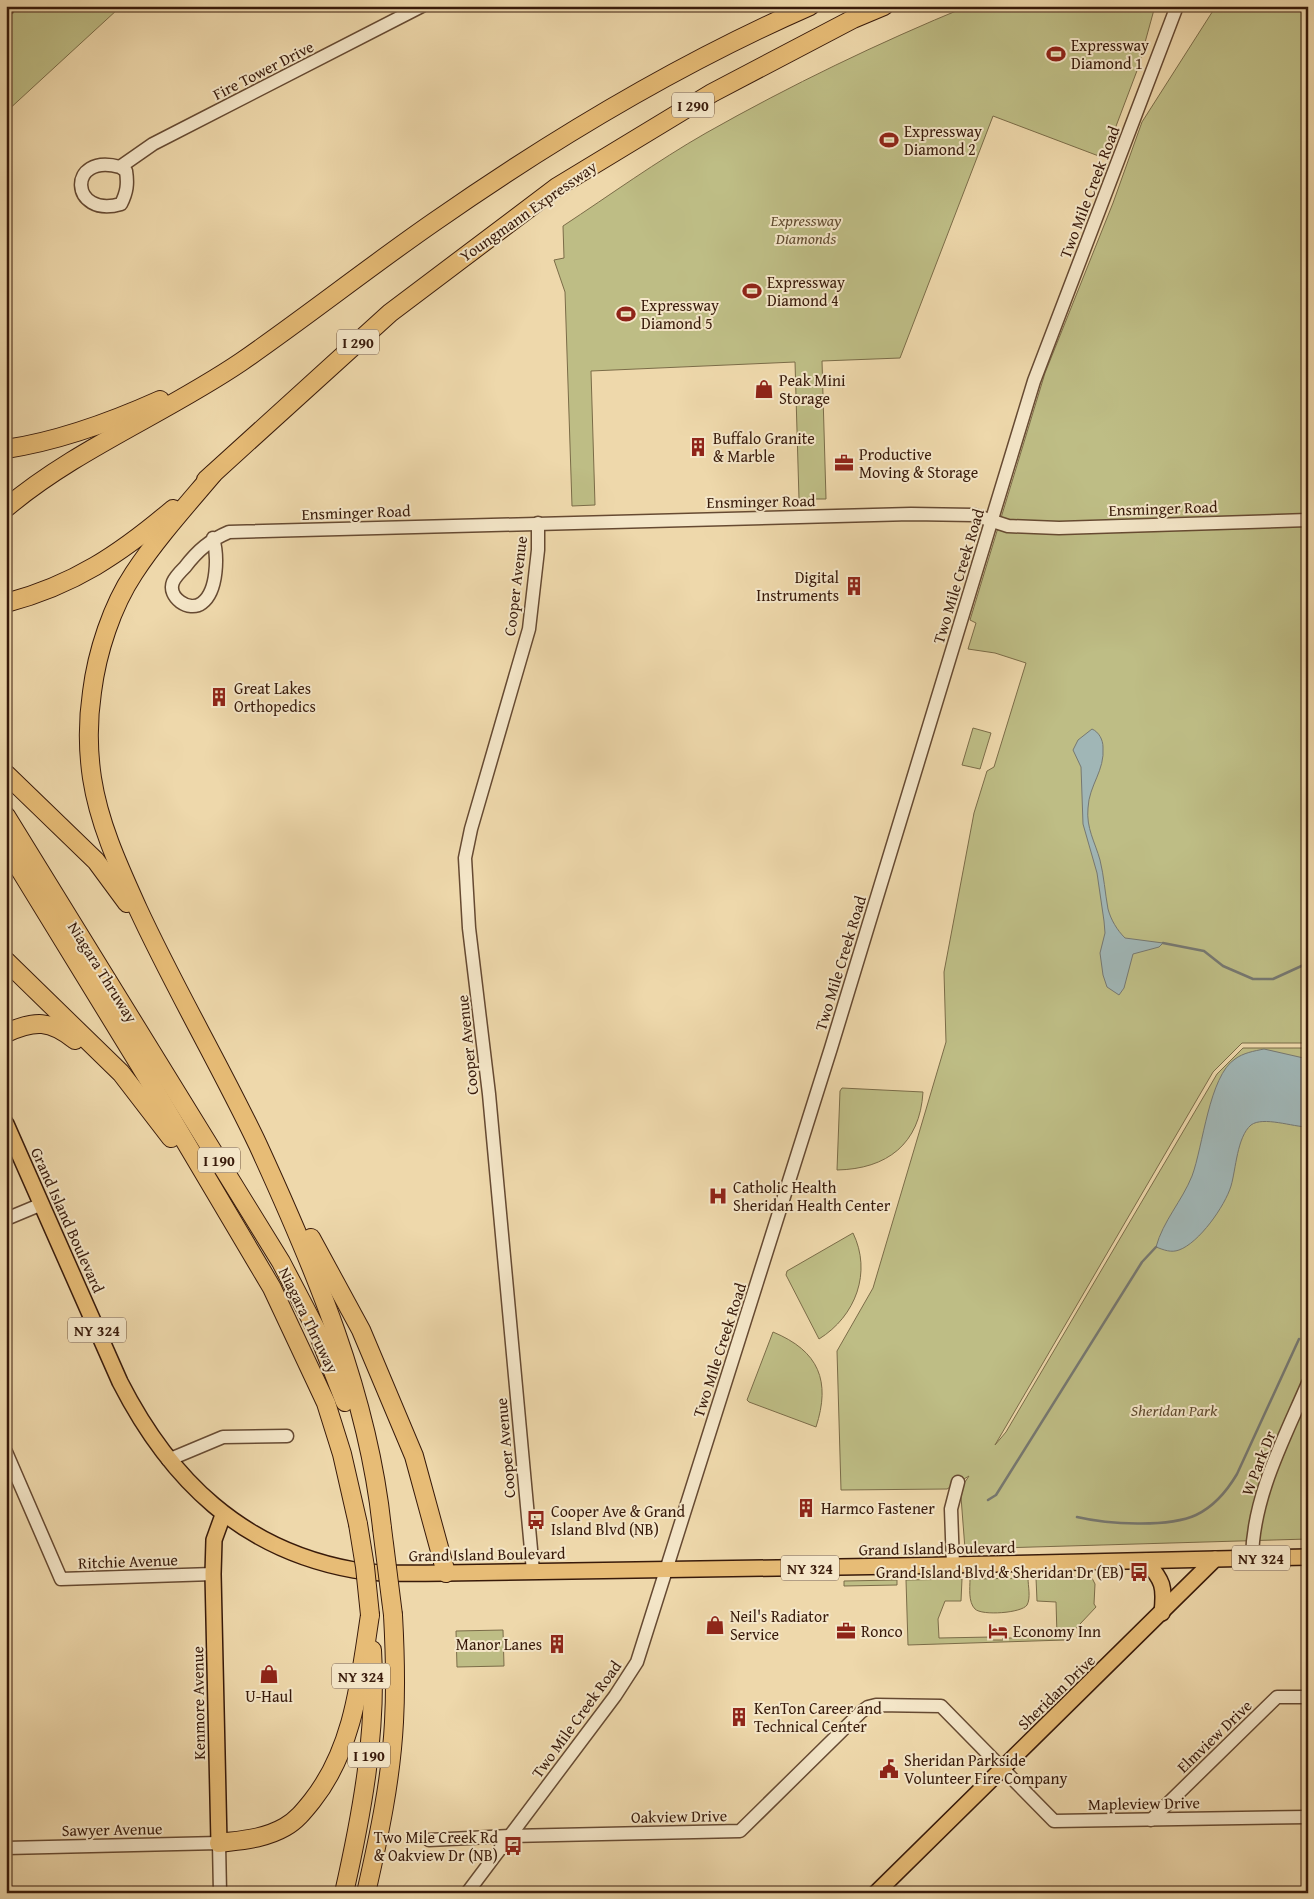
<svg xmlns="http://www.w3.org/2000/svg" width="1314" height="1899" viewBox="0 0 1314 1899" font-family="'Gentium Book Plus',serif">
<style>
.green{fill:#bebd85;stroke:#7b6c48}
.water{fill:#a0b6b6;stroke:#767871}
.lines{fill:none;stroke-linecap:round;stroke-linejoin:round}
.stream{stroke:#767871;stroke-width:2.5}
.minor-casing{stroke:#664a32;stroke-width:15}
.major-casing{stroke:#381a0a;stroke-width:18}
.highway-casing{stroke:#381a0a;stroke-width:20}
.minor{stroke:#f4e6c8;stroke-width:12}
.major{stroke:#e7bc76;stroke-width:15}
.highway{stroke:#e7bc76;stroke-width:18}
.rail{stroke:#381a0a;stroke-width:2.5;stroke-dasharray:9 9;stroke-linecap:butt}
.highway-bridge-casing{stroke:#381a0a;stroke-width:20;stroke-linecap:butt}
.highway-bridge{stroke:#e7bc76;stroke-width:18}
.labels{text-anchor:middle;dominant-baseline:central;stroke-width:4;stroke-linejoin:round;paint-order:stroke}
.shield{fill:#f4e6c8;stroke:#705743;stroke-width:1}
.shield-label{font-size:15px;font-weight:bold;fill:#381a0a}
.poi-label{font-size:16px;fill:#381a0a;stroke:#f4e6c8;text-anchor:start}
.street-label{font-size:16px;fill:#381a0a;stroke:#f4e6c8}
.park-label{font-size:16px;font-style:italic;fill:#604b2f;stroke:#f4e6c8}
</style>
<rect width="100%" height="100%" fill="#eed8ab"/>
<filter id="stains"><feTurbulence type="fractalNoise" baseFrequency=".004" numOctaves="4"/><feColorMatrix values="0 0 0 0 .2 0 0 0 0 .09 0 0 0 0 .02 0 0 0 .5 -.17"/></filter>
<radialGradient id="worn" r=".72"><stop offset=".6" stop-color="#630" stop-opacity="0"/><stop offset="1" stop-color="#630" stop-opacity=".3"/></radialGradient>
<g class="green">
<path d="M6,6H118V9L6,112Z"/>
<path d="M968,6H1155L1138,68L1104,158L993,116L900,358L822,361L826,499H799L795,362L591,371L595,505L572,506L565,292L554,260L564,258L563,226C610,195 657,161 706,133C791,85 878,43 968,6Z"/>
<path d="M1216,6H1308V1043H1242L1213,1072L995,1445L1006,1432L1217,1074L1243,1048H1308V1539L965,1549L961,1497L963,1485L969,1476L947,1489L841,1490L837,1351L873,1288L946,1042L944,972L974,813L987,771L994,767L1026,663L995,653L968,649L976,623L970,620L1045,373L1113,203L1142,122Z"/>
<path d="M973,728L991,733L980,769L962,765Z"/>
<path d="M842,1088L923,1092C920,1144 887,1169 837,1170L840,1091Z"/>
<path d="M853,1233C872,1272 856,1316 819,1339L786,1275L787,1271Z"/>
<path d="M773,1332C819,1351 831,1381 816,1427L749,1402L747,1400Z"/>
<path d="M1091,1576L1095,1584L1094,1604L1096,1607L1065,1640L908,1645L906,1580L962,1579L961,1601H945L938,1619L939,1638L992,1637V1640H1003V1638H1014V1635H1057L1056,1602L1037,1601L1036,1578Z"/>
<path d="M1028,1578C1028,1586 1031,1598 1027,1605C1022,1613 982,1616 975,1609C968,1602 970,1588 970,1579Z"/>
<path d="M897,1580V1585L844,1586V1581Z"/>
<path d="M503,1630L504,1666L457,1667L456,1631Z"/>
</g>
<g class="water">
<path d="M1092,729C1099,732 1103,740 1103,747C1105,771 1089,785 1088,808C1086,828 1095,842 1100,860C1104,876 1105,893 1108,909C1111,920 1117,930 1125,938L1163,943L1159,947L1133,954L1124,988L1119,995L1107,987L1103,975L1100,953L1105,933L1104,921L1097,873L1083,824L1081,767L1073,750L1078,740Z"/>
<path d="M1264,1049L1308,1059V1127C1293,1127 1263,1116 1251,1125C1237,1137 1236,1169 1231,1186C1225,1206 1199,1243 1179,1250C1171,1253 1164,1250 1156,1247C1163,1221 1182,1201 1192,1176C1203,1147 1209,1076 1235,1059C1243,1053 1254,1051 1264,1049Z"/>
</g>
<g class="lines">
<g class="stream">
<path d="M1163,943L1204,951L1223,966L1253,979H1273L1308,963"/>
<path d="M988,1500L996,1495L1142,1262L1156,1247"/>
<path d="M1077,1517C1107,1524 1168,1528 1196,1515C1215,1506 1227,1491 1237,1474L1299,1339"/>
</g>
<g class="minor-casing">
<g id="minor">
<path d="M120,167L126,171C128,184 127,192 121,204C70,219 66,152 120,167L153,144L422,6"/>
<path d="M213,538C218,555 218,591 202,603C189,613 167,597 173,582C175,577 181,571 185,567C198,550 210,540 229,532L911,514L974,515L1008,526L1059,528L1308,520"/>
<path d="M6,1219L42,1204"/>
<path d="M6,1452L61,1579L213,1574"/>
<path d="M168,1460L223,1437L287,1436"/>
<path d="M1252,1558C1253,1496 1284,1439 1308,1383"/>
<path d="M953,1565L951,1509L958,1482"/>
<path d="M533,1571L489,1094L469,928L465,858L471,829L529,629L538,550V523"/>
<path d="M1151,1820L1277,1697H1308"/>
<path d="M429,1840L510,1836L740,1831L861,1712L868,1707L876,1705L941,1706L1054,1821L1308,1817"/>
<path d="M6,1848L219,1843L220,1893"/>
<path d="M467,1893L615,1696L637,1662L831,1048L1034,381L1177,6"/>
</g>
</g>
<g class="major-casing">
<g id="major">
<path d="M6,1124L120,1382C170,1480 242,1550 354,1570C384,1575 415,1573 446,1573L901,1566L1308,1557"/>
<path d="M1146,1561C1163,1581 1165,1586 1162,1613"/>
<path d="M219,1843L213,1574L214,1540L223,1515"/>
<path d="M876,1893L1215,1559"/>
</g>
</g>
<g class="highway-casing">
<g id="highway">
<path d="M6,449C59,441 111,422 160,400"/>
<path d="M213,474C186,506 157,538 134,573C112,606 97,652 92,692C88,719 88,751 92,778C99,824 119,867 138,909C175,989 220,1065 258,1145C314,1267 368,1393 382,1528"/>
<path d="M206,480L390,313L557,187L712,93L853,19L884,6"/>
<path d="M6,508C74,450 166,413 241,362C306,317 369,267 434,222C550,141 680,63 810,6"/>
<path d="M6,603C74,585 120,554 173,509"/>
<path d="M6,774L96,861L127,903"/>
<path d="M6,816L281,1262L318,1333L345,1402"/>
<path d="M6,847L147,1077L272,1288L326,1403L342,1454L358,1524"/>
<path d="M6,961L121,1073L171,1138"/>
<path d="M6,1033C35,1020 50,1020 75,1040"/>
<path d="M311,1238L361,1330L414,1456L446,1573"/>
<path d="M219,1843C242,1840 264,1839 285,1827C296,1821 304,1811 312,1801C354,1748 360,1680 370,1615"/>
<path d="M344,1893C362,1813 377,1732 372,1650"/>
<path d="M366,1893C379,1836 391,1780 394,1722C396,1686 395,1651 393,1615"/>
</g>
</g>
<use href="#minor" class="minor"/>
<use href="#major" class="major"/>
<use href="#highway" class="highway"/>
<path class="rail" d="M6,17L21,6"/>
<g class="highway-bridge-casing">
<g id="highway-bridge">
<path d="M358,1524L365,1567L370,1615"/>
<path d="M382,1528L393,1615"/>
</g>
</g>
<use href="#highway-bridge" class="highway-bridge"/>
</g>
<defs>
<g id="stadium-bare" transform="scale(1.5)"><path d="M0-5a6.5 5 0 1 0 0 10a6.5 5 0 1 0 0-10ZM-3.5-1.8h7v3.6h-7Z" fill="#8f2418" stroke="#f4e6c8" stroke-width="2.5" paint-order="stroke"/></g>
<g id="shop-bare" transform="scale(1.5)"><path d="M-5-2.5h2.3a2.7 3.5 0 0 1 5.4 0H5L5.5 6h-11ZM-1.5-2.5h3a1.5 2.3 0 0 0-3 0Z" fill="#8f2418" stroke="#f4e6c8" stroke-width="2.5" paint-order="stroke"/></g>
<g id="building-bare" transform="scale(1.5)"><path d="M-4-6H4V6H1V3H-1V6H-4ZM-2.5-4.3h1.7v1.8h-1.7ZM.8-4.3h1.7v1.8H.8ZM-2.5-1h1.7V.8h-1.7ZM.8-1h1.7V.8H.8Z" fill="#8f2418" stroke="#f4e6c8" stroke-width="2.5" paint-order="stroke"/></g>
<g id="office-bare" transform="scale(1.5)"><path d="M-6-3h4V-5.5h4V-3h4V5H-6ZM-1-4.5V-3h2v-1.5ZM-6 0V1H6V0Z" fill="#8f2418" stroke="#f4e6c8" stroke-width="2.5" paint-order="stroke"/></g>
<g id="hospital-bare" transform="scale(1.5)"><path d="M-5-5h3v3.5h4V-5h3V5h-3V1.5h-4V5h-3Z" fill="#8f2418" stroke="#f4e6c8" stroke-width="2.5" paint-order="stroke"/></g>
<g id="bus-bare" transform="scale(1.5)"><path d="M-5-6H5V4H4V6H2V4H-2V6H-4V4H-5ZM-3.5-4V0h7V-4ZM-3.5 1.2v1.5H-2V1.2ZM2 1.2v1.5H3.5V1.2Z" fill="#8f2418" stroke="#f4e6c8" stroke-width="2.5" paint-order="stroke"/></g>
<g id="hotel-bare" transform="scale(1.5)"><path d="M-6-4.5h1.5V1H6V5H4.5V3h-9V5H-6ZM-4 0a1.8 1.8 0 1 1 3.6 0ZM.5 0V-2.5h3Q6-2.5 6 0Z" fill="#8f2418" stroke="#f4e6c8" stroke-width="2.5" paint-order="stroke"/></g>
<g id="civic-bare" transform="scale(1.5)"><path d="M-.6-6.5H3V-4.5H.6V-3L4-1V1h2V6H-6V1h2V-1L-.6-3ZM-1.2 2.5V6h2.4V2.5Z" fill="#8f2418" stroke="#f4e6c8" stroke-width="2.5" paint-order="stroke"/></g>
</defs>
<g fill-rule="evenodd">
<use href="#stadium-bare" x="1056" y="54"/>
<use href="#stadium-bare" x="889" y="140"/>
<use href="#stadium-bare" x="752" y="291"/>
<use href="#stadium-bare" x="626" y="314"/>
<use href="#shop-bare" x="764" y="389"/>
<use href="#building-bare" x="698" y="447"/>
<use href="#office-bare" x="844" y="463"/>
<use href="#building-bare" x="854" y="586"/>
<use href="#building-bare" x="219" y="697"/>
<use href="#hospital-bare" x="718" y="1196"/>
<use href="#building-bare" x="806" y="1508"/>
<use href="#bus-bare" x="536" y="1520"/>
<use href="#bus-bare" x="1139" y="1572"/>
<use href="#shop-bare" x="715" y="1625"/>
<use href="#office-bare" x="846" y="1631"/>
<use href="#hotel-bare" x="998" y="1631"/>
<use href="#building-bare" x="557" y="1644"/>
<use href="#shop-bare" x="269" y="1674"/>
<use href="#building-bare" x="739" y="1717"/>
<use href="#civic-bare" x="889" y="1769"/>
<use href="#bus-bare" x="513" y="1846"/>
</g>
<g class="labels">
<g class="shield">
<rect x="672" y="92.5" width="42" height="25" rx="4"/>
<rect x="337" y="329.5" width="42" height="25" rx="4"/>
<rect x="198" y="1147.5" width="42" height="25" rx="4"/>
<rect x="68" y="1317.5" width="58" height="25" rx="4"/>
<rect x="1232" y="1545.5" width="58" height="25" rx="4"/>
<rect x="781" y="1555.5" width="58" height="25" rx="4"/>
<rect x="332" y="1663.5" width="58" height="25" rx="4"/>
<rect x="348" y="1742.5" width="42" height="25" rx="4"/>
</g>
<g class="shield-label">
<text x="693" y="105">I 290</text>
<text x="358" y="342">I 290</text>
<text x="219" y="1160">I 190</text>
<text x="97" y="1330">NY 324</text>
<text x="1261" y="1558">NY 324</text>
<text x="810" y="1568">NY 324</text>
<text x="361" y="1676">NY 324</text>
<text x="369" y="1755">I 190</text>
</g>
<g class="poi-label">
<text x="1071" y="45">Expressway<tspan x="1071" dy="18">Diamond 1</tspan></text>
<text x="904" y="131">Expressway<tspan x="904" dy="18">Diamond 2</tspan></text>
<text x="767" y="282">Expressway<tspan x="767" dy="18">Diamond 4</tspan></text>
<text x="641" y="305">Expressway<tspan x="641" dy="18">Diamond 5</tspan></text>
<text x="779" y="380">Peak Mini<tspan x="779" dy="18">Storage</tspan></text>
<text x="713" y="438">Buffalo Granite<tspan x="713" dy="18">&amp; Marble</tspan></text>
<text x="859" y="454">Productive<tspan x="859" dy="18">Moving &amp; Storage</tspan></text>
<text x="839" y="577" text-anchor="end">Digital<tspan x="839" dy="18">Instruments</tspan></text>
<text x="234" y="688">Great Lakes<tspan x="234" dy="18">Orthopedics</tspan></text>
<text x="733" y="1187">Catholic Health<tspan x="733" dy="18">Sheridan Health Center</tspan></text>
<text x="821" y="1508">Harmco Fastener</text>
<text x="551" y="1511">Cooper Ave &amp; Grand<tspan x="551" dy="18">Island Blvd (NB)</tspan></text>
<text x="1124" y="1572" text-anchor="end">Grand Island Blvd &amp; Sheridan Dr (EB)</text>
<text x="730" y="1616">Neil's Radiator<tspan x="730" dy="18">Service</tspan></text>
<text x="861" y="1631">Ronco</text>
<text x="1013" y="1631">Economy Inn</text>
<text x="542" y="1644" text-anchor="end">Manor Lanes</text>
<text x="269" y="1696" text-anchor="middle">U-Haul</text>
<text x="754" y="1708">KenTon Career and<tspan x="754" dy="18">Technical Center</tspan></text>
<text x="904" y="1760">Sheridan Parkside<tspan x="904" dy="18">Volunteer Fire Company</tspan></text>
<text x="498" y="1837" text-anchor="end">Two Mile Creek Rd<tspan x="498" dy="18">&amp; Oakview Dr (NB)</tspan></text>
</g>
<g class="street-label">
<text transform="translate(263 70) rotate(-27)">Fire Tower Drive</text>
<text transform="translate(1089 192) rotate(-69)">Two Mile Creek Road</text>
<text transform="translate(528 211) rotate(-35)">Youngmann Expressway</text>
<text transform="translate(761 501) rotate(-1)">Ensminger Road</text>
<text transform="translate(1163 508) rotate(-2)">Ensminger Road</text>
<text transform="translate(356 512) rotate(-2)">Ensminger Road</text>
<text transform="translate(958 576) rotate(-73)">Two Mile Creek Road</text>
<text transform="translate(515 586) rotate(-83)">Cooper Avenue</text>
<text transform="translate(840 963) rotate(-73)">Two Mile Creek Road</text>
<text transform="translate(103 972) rotate(58)">Niagara Thruway</text>
<text transform="translate(467 1045) rotate(-96)">Cooper Avenue</text>
<text transform="translate(68 1220) rotate(66)">Grand Island Boulevard</text>
<text transform="translate(309 1320) rotate(64)">Niagara Thruway</text>
<text transform="translate(719 1350) rotate(-72)">Two Mile Creek Road</text>
<text transform="translate(505 1448) rotate(-95)">Cooper Avenue</text>
<text transform="translate(1258 1463) rotate(-69)">W Park Dr</text>
<text transform="translate(937 1548) rotate(-1)">Grand Island Boulevard</text>
<text transform="translate(487 1554) rotate(-1)">Grand Island Boulevard</text>
<text transform="translate(128 1561) rotate(-2)">Ritchie Avenue</text>
<text transform="translate(1056 1692) rotate(-44)">Sheridan Drive</text>
<text transform="translate(198 1703) rotate(-91)">Kenmore Avenue</text>
<text transform="translate(576 1719) rotate(-54)">Two Mile Creek Road</text>
<text transform="translate(1214 1736) rotate(-44)">Elmview Drive</text>
<text transform="translate(1144 1803) rotate(-1)">Mapleview Drive</text>
<text transform="translate(679 1816) rotate(-1)">Oakview Drive</text>
<text transform="translate(112 1829) rotate(-1)">Sawyer Avenue</text>
</g>
<g class="park-label">
<text x="806" y="220">Expressway<tspan x="806" dy="18">Diamonds</tspan></text>
<text x="1174" y="1410">Sheridan Park</text>
</g>
</g>
<rect width="1314" height="1899" fill="none" stroke="#eed8ab" stroke-width="25"/>
<rect x="8" y="8" width="1299" height="1884" fill="none" stroke="#381a0a" stroke-width="2.5"/>
<rect x="12" y="12" width="1289" height="1874" fill="none" stroke="#381a0a"/>
<rect width="100%" height="100%" filter="url(#stains)"/>
<rect width="100%" height="100%" fill="url(#worn)"/>
</svg>
